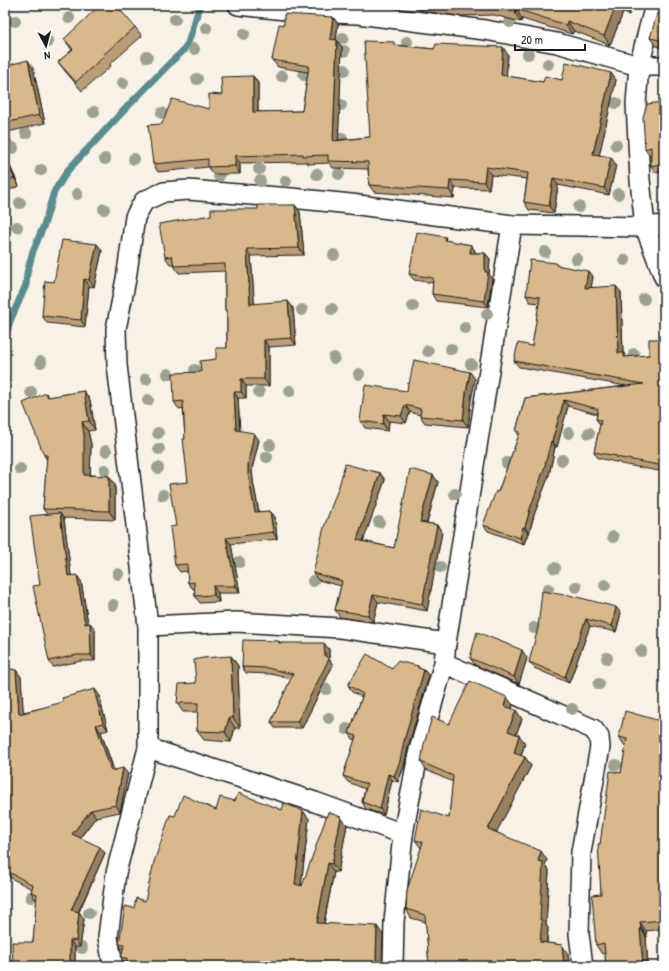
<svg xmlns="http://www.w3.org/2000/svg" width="669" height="971" viewBox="0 0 669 971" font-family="'Patrick Hand',sans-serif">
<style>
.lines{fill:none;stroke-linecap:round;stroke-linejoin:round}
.stream{stroke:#5a8c8e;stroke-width:7}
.minor-casing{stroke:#1c1c1c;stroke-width:22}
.minor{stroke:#fff;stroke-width:19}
.tree{fill:#9da18f}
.wall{fill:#bb9e78;stroke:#1c1c1c}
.shaded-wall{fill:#988161;stroke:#1c1c1c}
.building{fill:#d9b88b;stroke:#1c1c1c}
</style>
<rect width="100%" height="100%" fill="#f7f1e8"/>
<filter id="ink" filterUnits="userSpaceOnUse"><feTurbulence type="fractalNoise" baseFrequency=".025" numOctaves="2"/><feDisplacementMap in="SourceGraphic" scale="8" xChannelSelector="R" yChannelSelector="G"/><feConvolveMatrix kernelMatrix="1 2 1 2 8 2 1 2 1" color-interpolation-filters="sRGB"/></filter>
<g filter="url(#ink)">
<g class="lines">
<path class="stream" d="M5,338L10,321L26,285L27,273L33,251L44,225L54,192L68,170L129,105L172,61L183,51L188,43L200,5"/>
<g class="minor-casing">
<g id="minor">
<path d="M238,5L305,12L358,14L485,30L557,43L639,66H664"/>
<path d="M655,5L639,66L636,104L640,180L645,227L664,277"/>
<path d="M148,626L237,622L340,628L446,643"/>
<path d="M444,663L593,729L599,737L600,747L581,852L579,934L583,966"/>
<path d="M148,748L315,802L403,834"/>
<path d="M113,966L108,937L116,873L148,748V626L117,365L116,329L126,279L135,217L144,201L164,192L188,190L291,198L351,204L512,225L645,227L664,225"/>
<path d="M393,966L394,922L403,834L419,750L444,663L446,643L512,225"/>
</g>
</g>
<use href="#minor" class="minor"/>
</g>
<g class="tree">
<circle cx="69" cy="18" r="6"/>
<circle cx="175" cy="19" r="6"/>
<circle cx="15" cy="21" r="6"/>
<circle cx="510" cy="22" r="6"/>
<circle cx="206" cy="28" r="6"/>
<circle cx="244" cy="34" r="6"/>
<circle cx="343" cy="38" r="6"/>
<circle cx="48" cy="42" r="6"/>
<circle cx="407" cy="42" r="6"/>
<circle cx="194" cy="49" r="6"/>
<circle cx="344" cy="51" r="6"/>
<circle cx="528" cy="54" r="6"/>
<circle cx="147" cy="57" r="6"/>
<circle cx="548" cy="64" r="6"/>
<circle cx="344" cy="70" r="6"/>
<circle cx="304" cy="75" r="6"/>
<circle cx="282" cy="76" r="6"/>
<circle cx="197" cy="79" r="6"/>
<circle cx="123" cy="83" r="6"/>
<circle cx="616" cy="103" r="6"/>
<circle cx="341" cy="105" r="6"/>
<circle cx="94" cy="112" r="6"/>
<circle cx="162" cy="113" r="6"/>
<circle cx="26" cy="133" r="6"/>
<circle cx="342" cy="138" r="6"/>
<circle cx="616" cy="145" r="6"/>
<circle cx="13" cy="148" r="6"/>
<circle cx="105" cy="159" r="6"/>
<circle cx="134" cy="159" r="6"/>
<circle cx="259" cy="169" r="6"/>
<circle cx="41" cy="170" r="6"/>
<circle cx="317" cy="174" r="6"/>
<circle cx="339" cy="174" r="6"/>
<circle cx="219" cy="176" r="6"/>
<circle cx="260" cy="181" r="6"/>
<circle cx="286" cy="181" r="6"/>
<circle cx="77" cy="194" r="6"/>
<circle cx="618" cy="194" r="6"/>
<circle cx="20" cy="203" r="6"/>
<circle cx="579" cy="207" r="6"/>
<circle cx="104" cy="209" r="6"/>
<circle cx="17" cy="227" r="6"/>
<circle cx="545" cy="252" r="6"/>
<circle cx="334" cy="255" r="6"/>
<circle cx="577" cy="259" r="6"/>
<circle cx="625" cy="260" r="6"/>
<circle cx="644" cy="299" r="6"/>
<circle cx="413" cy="306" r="6"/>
<circle cx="332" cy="309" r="6"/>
<circle cx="302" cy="310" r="6"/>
<circle cx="487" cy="314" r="6"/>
<circle cx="465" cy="328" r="6"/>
<circle cx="451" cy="349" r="6"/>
<circle cx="428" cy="351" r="6"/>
<circle cx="634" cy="354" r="6"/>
<circle cx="334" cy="358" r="6"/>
<circle cx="41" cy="362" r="6"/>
<circle cx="471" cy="364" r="6"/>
<circle cx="195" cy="370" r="6"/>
<circle cx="168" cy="374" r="6"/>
<circle cx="359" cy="374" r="6"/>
<circle cx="146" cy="379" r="6"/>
<circle cx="290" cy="391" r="6"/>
<circle cx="31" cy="392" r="6"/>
<circle cx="259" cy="392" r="6"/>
<circle cx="148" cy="400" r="6"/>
<circle cx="158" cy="433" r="6"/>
<circle cx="569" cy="433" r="6"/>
<circle cx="589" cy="433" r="6"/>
<circle cx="270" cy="445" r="6"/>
<circle cx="159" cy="449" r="6"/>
<circle cx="106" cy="451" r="6"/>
<circle cx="267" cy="457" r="6"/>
<circle cx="562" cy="460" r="6"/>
<circle cx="507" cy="463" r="6"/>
<circle cx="158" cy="468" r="6"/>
<circle cx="20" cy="469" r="6"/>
<circle cx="105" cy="470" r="6"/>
<circle cx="455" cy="494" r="6"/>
<circle cx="163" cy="495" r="6"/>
<circle cx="379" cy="522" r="6"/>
<circle cx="613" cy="537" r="6"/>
<circle cx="239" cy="562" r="6"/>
<circle cx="440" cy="567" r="6"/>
<circle cx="555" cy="568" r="6"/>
<circle cx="118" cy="574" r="6"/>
<circle cx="313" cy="581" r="6"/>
<circle cx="605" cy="585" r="6"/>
<circle cx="576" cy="587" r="6"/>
<circle cx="548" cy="589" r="6"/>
<circle cx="113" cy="605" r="6"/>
<circle cx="534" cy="628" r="6"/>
<circle cx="641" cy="651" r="6"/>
<circle cx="607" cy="658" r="6"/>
<circle cx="599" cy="684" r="6"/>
<circle cx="326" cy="689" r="6"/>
<circle cx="572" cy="709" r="6"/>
<circle cx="329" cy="718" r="6"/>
<circle cx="347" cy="729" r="6"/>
<circle cx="616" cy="765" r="6"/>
<circle cx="31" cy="897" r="6"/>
<circle cx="89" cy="913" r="6"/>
<circle cx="82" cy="948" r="6"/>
</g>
<g class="wall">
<path d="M409,5H633L629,15L623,13L610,45L574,31L572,34L522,19L521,22L494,15L460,16L421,11L418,7Z"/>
<path d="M664,10V53L660,48V47L656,46L650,38Z"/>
<path d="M333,17L338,24L336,39L342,47L338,140L370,137L396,45L434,49L508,55L506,76L543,82L562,80L611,73L616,80L599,155L616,165L609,195L558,185L554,213L529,210L524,202L527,179L491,175L489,189L455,188L454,198L374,192L369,185L368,169L333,168L329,163L308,164L307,162L240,163V174H213L208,167L158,172L153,164L162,124L209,109L222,95L253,76L258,83V112L302,111L308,72L278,67L272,60L284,25Z"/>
<path d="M135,27L142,36L110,64L111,66L82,91L65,71L58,62L72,50L64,39Z"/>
<path d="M5,66L33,68L45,123L8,132L11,142L5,144Z"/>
<path d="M664,102V171L656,173L651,166V155H650L645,149Z"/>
<path d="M5,155L19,186L5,192Z"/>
<path d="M295,205L300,212L304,255L251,256L254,304L293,308L296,345L269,347V386H246V398H238L240,431L259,440L252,469L253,481L259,512L270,511L275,517L277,539L231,544L240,593H218L219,602L200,603L195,596V589H193L188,583L187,571L180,572L175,565L176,526L188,482L183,408L179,409L174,402L201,372L216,359L227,348V313L225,310V271L179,273L174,266L173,264H170L165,257L258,209Z"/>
<path d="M448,241L471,245L475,251V253H485L490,259L489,274L492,279L488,307L436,301L432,294L433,283L414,280L409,274Z"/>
<path d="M97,244L102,251L94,287L89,286L85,327L47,323L42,316L54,282Z"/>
<path d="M558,265L593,277L591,287L621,292L623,353H624L626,357L649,355L662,339L664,341V472L621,464L620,463L598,458L594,452L600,425L596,419L597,414L568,406L557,447H555L549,475L534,515L529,534L528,533L524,544L488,531L483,525L498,492L519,435L516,431L525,398L626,386L519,367L514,361L532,346L540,303L530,302L526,295Z"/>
<path d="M475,379L471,400L468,427L425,423L420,416V415L410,412L406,423L389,421L388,431L365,428L360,421L407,391Z"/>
<path d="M84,391L90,400L95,430L88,431L91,444L90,475L109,476L115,485V520L64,518V519L71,576L81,581L88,623L95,629V661H81L53,667L49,661L40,585L47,514L43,509L47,460L44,455L46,393L49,397Z"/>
<path d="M380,473L385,480L363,541L394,548L433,475L438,482L427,523L437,525L442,532L427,611L378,602L373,622L340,617L335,610L341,586L318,580L313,573Z"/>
<path d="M586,600L621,613L616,632L590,626L569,683L534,668L529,662Z"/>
<path d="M279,641L281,643L329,649V659L333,665L302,728H275L271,722L291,679L271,674L246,673L242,667Z"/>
<path d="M231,656L238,666L240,728H235L231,742L204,740L197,731L198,712H183L177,703L196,683Z"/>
<path d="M470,658H527L519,684L475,665Z"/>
<path d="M418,666L420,669L424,670L429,676L408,747L404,767L398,782L392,780L384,815L366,809L362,802L365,789L348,782L343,776L355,740L353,739L349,733L362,697L352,692L348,685L392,669Z"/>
<path d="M5,668L16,670L21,677L23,712L100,696L101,704L108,730L101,732L114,770L128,774L120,812L96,817L80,838L105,853L79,912L84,919L80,947H75V966H13L33,942L37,899H35L31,892L32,889L5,875Z"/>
<path d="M513,705L512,709L522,719L516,734L525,743L521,756L525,757L531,766L496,832L547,860L545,865L549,870L546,925L548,928L547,943L562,945L568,954L569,966H429L426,922L411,918L406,909L421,848L415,840L449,818L453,782L426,770L421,762L449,724Z"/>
<path d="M664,722V929L646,931L647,937L646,936L648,966H606L605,953L602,954L596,945L601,894L600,844L621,773L626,746H625L619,737Z"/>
<path d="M235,801L282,810L303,811L309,819L301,886H302L347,825L338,872H334L324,924L383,935L382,966H126V965L121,958L123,950L119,944L134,908L145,901L175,816L216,810Z"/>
</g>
<g class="shaded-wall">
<path d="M616,5H617L623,13L610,45L604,36Z"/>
<path d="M623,5H633L629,15L622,6Z"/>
<path d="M516,9L522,19L521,22L515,13Z"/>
<path d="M333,17L338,24L335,47L330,39Z"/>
<path d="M567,21L574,31L572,34L566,25Z"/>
<path d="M337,40L342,47L338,149L333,141Z"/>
<path d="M503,47L508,55L506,82L501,75Z"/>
<path d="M28,60L33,68L45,123L39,115Z"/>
<path d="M611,73L616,80L598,161L593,154Z"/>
<path d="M253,76L258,83V120L253,112Z"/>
<path d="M5,128L8,132L11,142L5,134Z"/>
<path d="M5,155L19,186L14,178L5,159Z"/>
<path d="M235,156L240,163V174L235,166Z"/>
<path d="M611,157L616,165L609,195L604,188Z"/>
<path d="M486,167L491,175L489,189L484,182Z"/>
<path d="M553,178L558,185L554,213L549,206Z"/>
<path d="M450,180L455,188L454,198L449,190Z"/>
<path d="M295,205L300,212L304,255L299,248Z"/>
<path d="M97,244L102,251L94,287L89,280Z"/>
<path d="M471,245L475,251L474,259L470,253Z"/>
<path d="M247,249L251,256L255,311L250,304Z"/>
<path d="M485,253L490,259L489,274L492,279L488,307L484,301Z"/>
<path d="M588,271L593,277L590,294L585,288Z"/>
<path d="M84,279L89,286L85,327L81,320Z"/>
<path d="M616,286L621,292L623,360L618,353Z"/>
<path d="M288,301L293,308L296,345L291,338Z"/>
<path d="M662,339L664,341V359Z"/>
<path d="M264,340L269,347V386L264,379Z"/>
<path d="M470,372L475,379L471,400L468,427L463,420L466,393Z"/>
<path d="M241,379L246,386V398L241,392Z"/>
<path d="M84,391L90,400L95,430L89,421Z"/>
<path d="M234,392L238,398L240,437L236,430Z"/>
<path d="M564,400L568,406L557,447L552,441Z"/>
<path d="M405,405L410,412L406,423L401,416Z"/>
<path d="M384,414L389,421L388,431L383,424Z"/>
<path d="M82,422L88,431L91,444L90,484L84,475Z"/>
<path d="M254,433L259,440L252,469L253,481L260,519L255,512L248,474V463Z"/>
<path d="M551,441L555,447L549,475L534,515L529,534L525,527L530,509Z"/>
<path d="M380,473L385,480L361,547L357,540Z"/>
<path d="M433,475L438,482L425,529L420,522Z"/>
<path d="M109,476L115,485V520L109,511Z"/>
<path d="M270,511L275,517L277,539L273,532Z"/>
<path d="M60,513L64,519L72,582L68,576Z"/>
<path d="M437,525L442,532L427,611L422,604Z"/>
<path d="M523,527L528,533L524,544L520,538Z"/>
<path d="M226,538L231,544L240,593L236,586Z"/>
<path d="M77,575L81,581L89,630L85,624Z"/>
<path d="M213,586L218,593L219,602L214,595Z"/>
<path d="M373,595L378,602L373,622L368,615Z"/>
<path d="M616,607L621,613L616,632L612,626Z"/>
<path d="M586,619L590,626L569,683L565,677Z"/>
<path d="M90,623L95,629V661L91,655Z"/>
<path d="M324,643L329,649V659L333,665L302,728L297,722L325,656Z"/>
<path d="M522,650L527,658L519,684L514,677Z"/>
<path d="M231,656L238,666L240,728L233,718Z"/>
<path d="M16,670L21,677L24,720L19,714Z"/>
<path d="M424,670L429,676L408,747L404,767L398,782L394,776Z"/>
<path d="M95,689L100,696L101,704L108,730L103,723L96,697Z"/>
<path d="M507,697L513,705L510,714L504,706Z"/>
<path d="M516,710L522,719L514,740L508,731Z"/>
<path d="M229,718L235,728L231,742L225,732Z"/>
<path d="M96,725L101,732L116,778L111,771Z"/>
<path d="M519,735L525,743L519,761L514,753Z"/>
<path d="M525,757L531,766L494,837L488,829Z"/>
<path d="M123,768L128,774L120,812L116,805Z"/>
<path d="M388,774L392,780L384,815L380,809Z"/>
<path d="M91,810L96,817L77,841L72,834Z"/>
<path d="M303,811L309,819L300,893L295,884Z"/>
<path d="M341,817L347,825L338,872L332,864Z"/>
<path d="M100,847L105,853L76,917L71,910Z"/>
<path d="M541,851L547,860L545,865L549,870L546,925L548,928L546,950L540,942L538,861Z"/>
<path d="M328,863L334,872L322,932L317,923Z"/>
<path d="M79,912L84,919L80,947L76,941Z"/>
<path d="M640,922L646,931L647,937L641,928Z"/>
<path d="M377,926L383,935L382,966H380L377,963L376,957Z"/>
<path d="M640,928L646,936L648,966H643Z"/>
<path d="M70,940L75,947V966H70Z"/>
<path d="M562,945L568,954L569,966H564Z"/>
</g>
<g class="building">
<path d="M100,5H116L135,27L103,55L104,56L76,82L58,62L73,49L64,39Z"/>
<path d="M441,5H616L604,36L567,21L566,25L516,9L515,13L487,5L453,7Z"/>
<path d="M658,10H664V49L660,48V40L650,38Z"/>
<path d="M284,14L333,17L330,39L337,40L333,141L370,137L364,41L394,42V45L434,49L436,44L503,47L501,75L543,82L545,76L562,80L566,62L611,73L593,154L611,157L604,188L553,178L549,206L524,202L528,173L486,167L484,182L450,180L449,190L369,185L368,162L328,161V155L303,156V154L235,156V166L208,167V159L153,164L148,125L162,124L172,99L209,109V94L222,95L221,77L253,76V112L302,111L309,66L272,60L279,24L284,25Z"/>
<path d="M28,60L39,115L5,123V66Z"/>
<path d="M664,102V163L651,166V147L645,149L643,117L647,104Z"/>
<path d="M5,159L14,178L5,182Z"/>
<path d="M258,205H295L299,248L247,249L250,304L288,301L291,338L264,340V379H241V392H234L236,430L254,433L248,463V474L255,512L270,511L273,532L226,538L236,586H213L214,595L195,596L194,582L188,583L187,564L175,565L170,527L176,526L169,484L188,482L183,439H185L183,401L174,402L173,373L201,372L200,361L216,359V348H227V311L225,310V264L174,266L172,256L165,257L159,224L211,215V209H258Z"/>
<path d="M417,232L446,237L445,240L471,245L470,253H485V272H488L484,301L432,294L433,278L409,274Z"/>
<path d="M62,240L97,244L89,280L84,279L81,320L42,316L45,281L54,282Z"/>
<path d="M530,260L556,263V265L588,271L585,288L616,286L618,353H624V357L649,355V339H662L664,359V466L616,457L617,456L594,452L601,420L596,419L598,409L564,400L552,441H551L544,469L530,509L525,527H523L520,538L483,525L496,491L498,492L520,432L516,431L525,398L644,384L514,361L518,343L532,346L540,297L526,295Z"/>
<path d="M414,360L470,372L466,393L463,420L420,416L421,409L405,405L401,416L384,414L383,424L360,421L365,385L407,391L408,383L409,384Z"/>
<path d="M84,391L89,421L82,422L84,435V475L109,476V511L43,509L47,455H44L23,403L46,393L48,397Z"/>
<path d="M345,464L380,473L357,540L394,548L410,469L433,475L420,522L437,525L422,604L373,595L368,615L335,610L342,581L313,573L324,527L339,486Z"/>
<path d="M60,513L68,576L77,575L85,624L90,623L91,655H77L49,661L33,586L40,585L30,516Z"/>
<path d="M542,591L564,595L565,594L616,607L612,626L586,619L565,677L529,662L538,628Z"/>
<path d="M477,632L522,650L514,677L470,658Z"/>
<path d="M243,640L279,641V643H324L325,656L329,659L297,722H271L293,674L267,668L242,667Z"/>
<path d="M367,654L392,669L397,661L418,666V668L424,670L404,741L400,761L394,776L388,774L380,809L362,802L367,784L343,776L356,736L349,733L363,694L348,685Z"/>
<path d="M231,656L233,718H229L225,732L197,731L198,703H177L179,684L196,683L194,660L203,658Z"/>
<path d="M5,668L16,670L19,714L63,702L62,698L95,689L96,697L103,723L96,725L111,771L123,768L116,805L91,810L72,834L100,847L71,910L79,912L76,941L70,940V966H13L12,942H33L37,894L31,892L33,885L5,870Z"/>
<path d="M470,681L507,697L504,706L516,710L508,731L519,735L514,753L525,757L488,829L541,851L538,861L543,862L540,920H542L540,942L562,945L564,966H429L425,915L406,909L407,890L423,842L415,840L421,809L449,818L453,776L421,762L424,744L432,717L449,724Z"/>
<path d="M625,711L664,722V920L640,922L641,928H640L643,966H606L604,943L596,945L592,895L601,894L598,844H600L610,771L621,773L627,739L619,737Z"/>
<path d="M238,793L282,810L284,803L303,811L295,884L302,886L328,812L341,817L332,864L328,863L317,923L377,926L376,957L377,963L380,966H175L176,963L173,966H126L127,958H121L124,945L119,944L125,906L134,908L136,898L145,901L154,862L170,815L175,816L183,795L216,810L220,797L235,801Z"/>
</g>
</g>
<rect width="669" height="971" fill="none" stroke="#fff" stroke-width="20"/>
<rect x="10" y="10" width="649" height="951" fill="none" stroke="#1c1c1c" stroke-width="1.5" filter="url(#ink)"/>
<g transform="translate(46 46) rotate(173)" stroke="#ffffff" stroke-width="3" paint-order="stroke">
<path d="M0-3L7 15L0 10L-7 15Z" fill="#1c1c1c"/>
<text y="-6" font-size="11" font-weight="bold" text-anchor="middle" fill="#1c1c1c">N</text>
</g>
<path d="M515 44v6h70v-6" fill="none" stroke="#1c1c1c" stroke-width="2"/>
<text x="521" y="44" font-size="12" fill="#1c1c1c" stroke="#ffffff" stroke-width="3" paint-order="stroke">20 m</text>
</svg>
